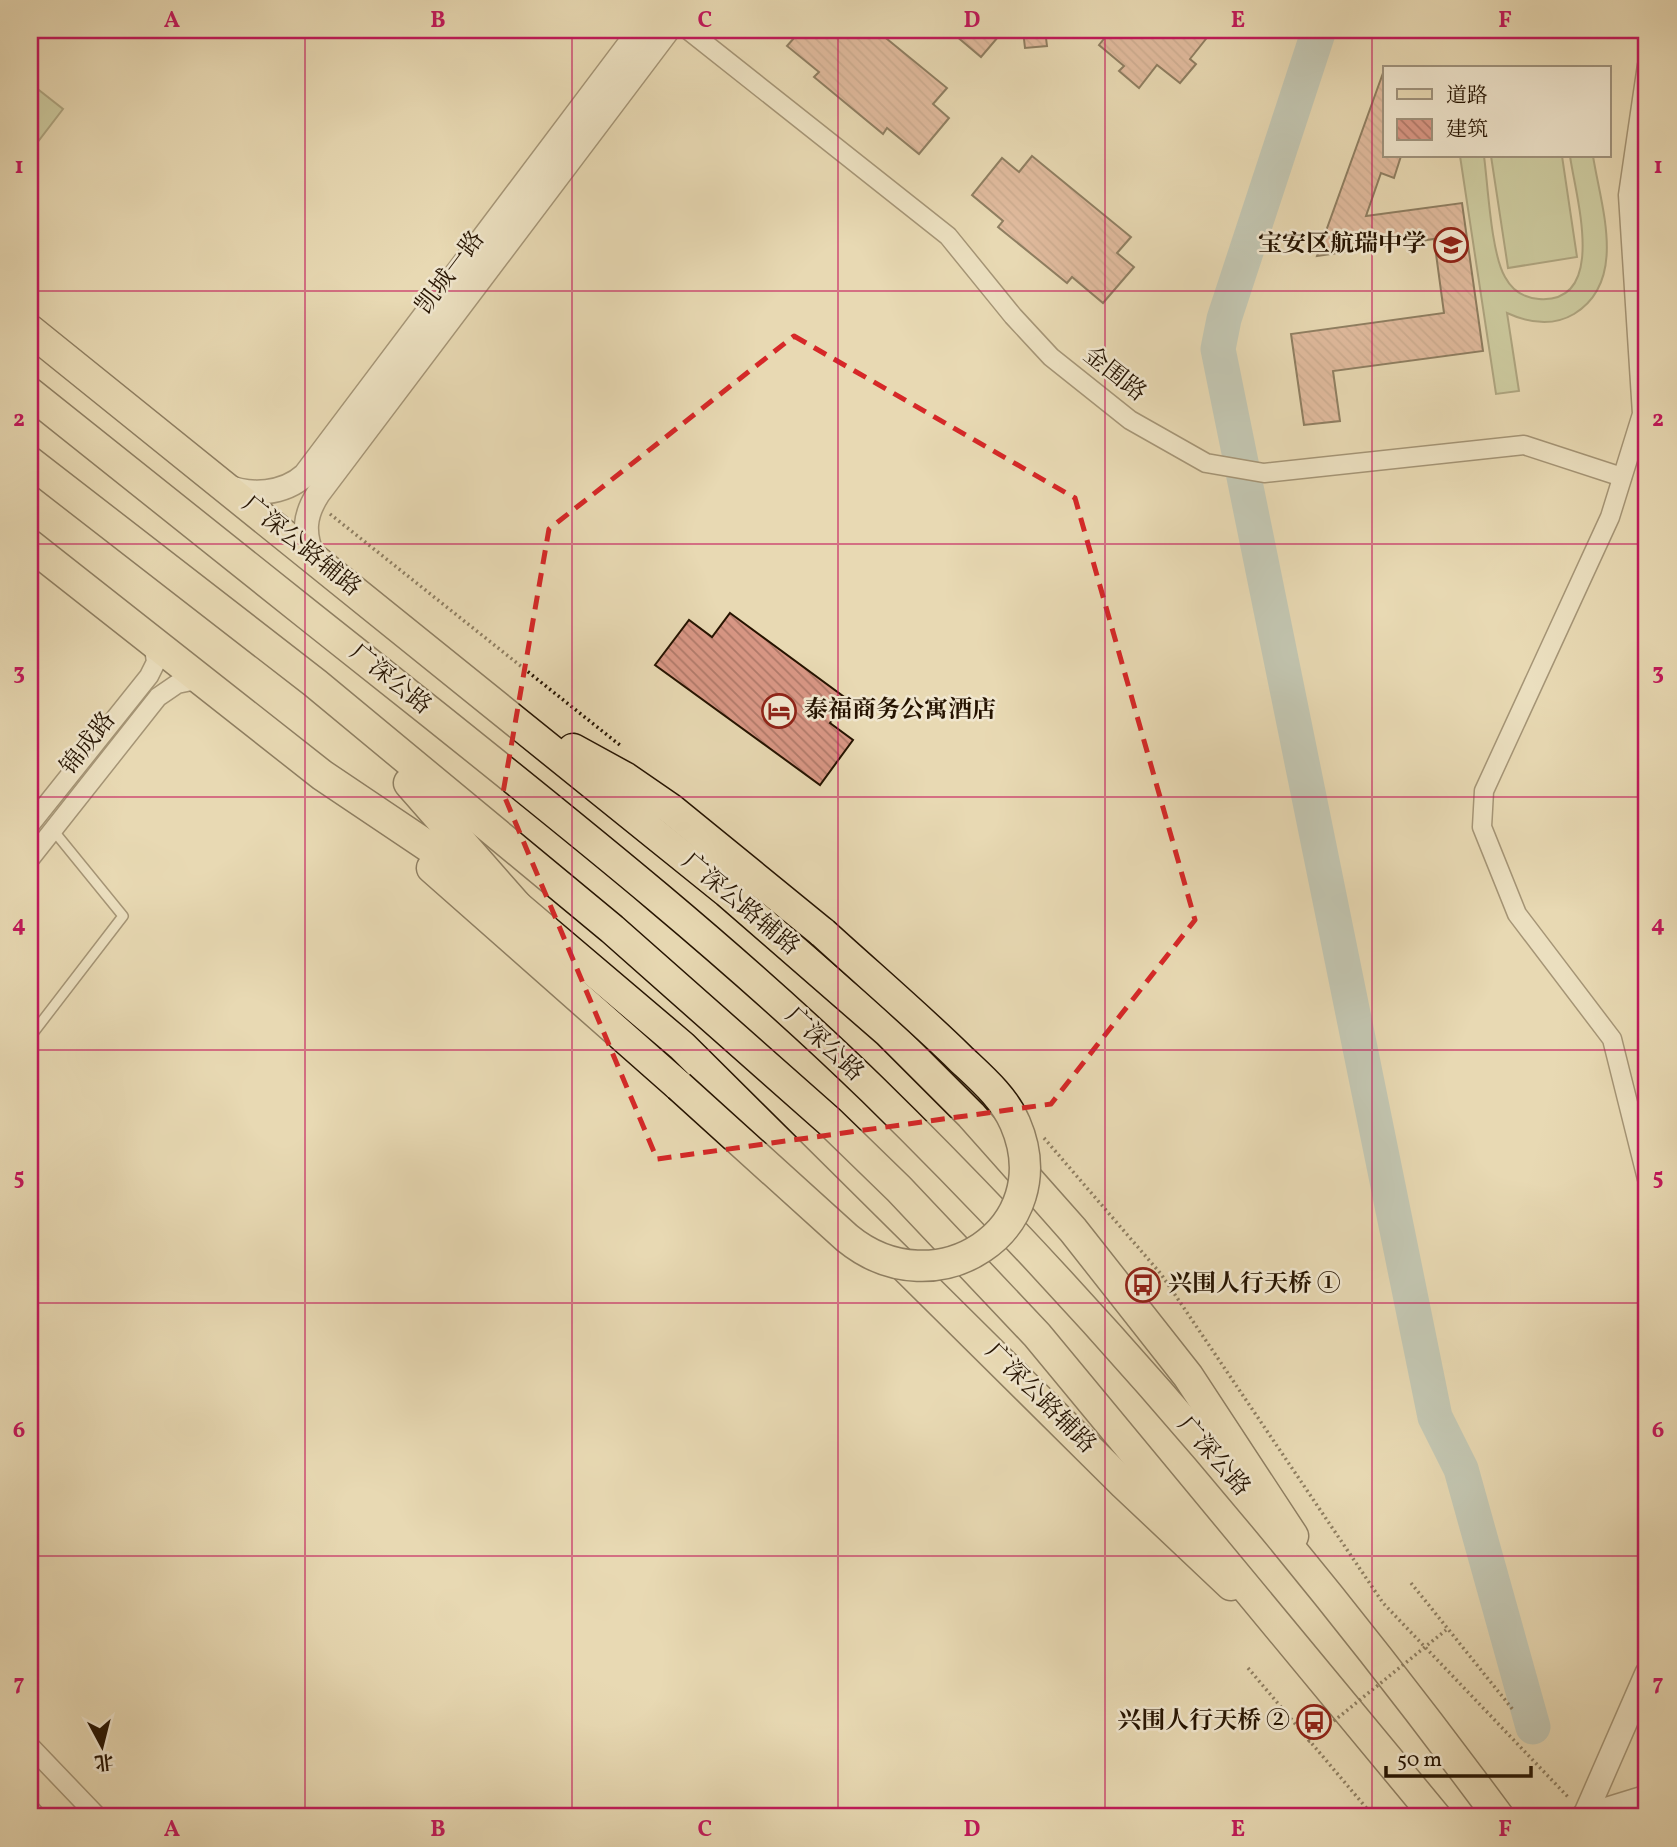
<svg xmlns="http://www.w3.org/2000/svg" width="1677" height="1847" viewBox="0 0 1677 1847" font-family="Vollkorn,'Noto Serif SC',serif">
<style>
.grass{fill:#b2c090;stroke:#6c6a48;stroke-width:2}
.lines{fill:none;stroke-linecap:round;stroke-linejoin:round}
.river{stroke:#9cb7b8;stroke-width:35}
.building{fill:url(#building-back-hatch);stroke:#251300;stroke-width:2}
.service-casing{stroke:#56442d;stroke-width:12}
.minor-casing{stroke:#56442d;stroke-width:21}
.tertiary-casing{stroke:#56442d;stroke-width:26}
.primary-casing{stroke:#251300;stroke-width:33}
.trunk-casing{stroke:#251300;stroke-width:33}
.path{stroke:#251300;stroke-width:3.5;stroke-dasharray:2 3.5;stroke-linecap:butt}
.service{stroke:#f0e6ce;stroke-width:9}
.minor{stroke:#f0e6ce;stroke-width:18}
.tertiary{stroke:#f0e6ce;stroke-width:23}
.primary{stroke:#e8d9b3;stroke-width:30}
.trunk{stroke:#e8d9b3;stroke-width:30}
.primary-bridge-casing{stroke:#251300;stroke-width:33;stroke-linecap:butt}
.path-bridge{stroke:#251300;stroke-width:3.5;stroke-dasharray:2 3.5;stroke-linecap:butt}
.primary-bridge{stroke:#e8d9b3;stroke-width:30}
.marked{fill:none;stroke:#d62828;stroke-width:5;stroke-dasharray:14 9;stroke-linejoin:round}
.grid{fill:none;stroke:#c2185b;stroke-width:2;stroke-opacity:0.55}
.labels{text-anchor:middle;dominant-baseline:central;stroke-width:5;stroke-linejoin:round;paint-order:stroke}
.poi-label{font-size:24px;font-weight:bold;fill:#251300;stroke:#f0e6ce;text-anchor:end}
.street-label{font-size:24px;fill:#251300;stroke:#f0e6ce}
.neatline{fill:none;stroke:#c2185b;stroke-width:2.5}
.grid-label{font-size:23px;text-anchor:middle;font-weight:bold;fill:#c2185b}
</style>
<defs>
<pattern id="building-back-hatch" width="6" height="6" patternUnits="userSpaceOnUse" patternTransform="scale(1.75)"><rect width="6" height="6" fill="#d99785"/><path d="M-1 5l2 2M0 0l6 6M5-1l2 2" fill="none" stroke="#b07a6a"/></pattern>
</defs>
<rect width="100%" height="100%" fill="#e8d9b3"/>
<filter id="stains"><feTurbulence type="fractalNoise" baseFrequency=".00286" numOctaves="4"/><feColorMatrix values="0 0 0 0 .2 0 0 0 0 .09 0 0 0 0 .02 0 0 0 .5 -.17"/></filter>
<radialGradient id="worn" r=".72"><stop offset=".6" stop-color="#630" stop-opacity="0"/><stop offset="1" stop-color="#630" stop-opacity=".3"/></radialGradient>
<g class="grass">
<path d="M30,83L63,109L30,152Z"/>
<path d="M1460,156H1484C1488,186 1491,253 1505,277C1512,290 1524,298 1539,299C1609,304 1575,194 1570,156H1593C1601,207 1628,281 1574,314C1552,327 1529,323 1507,313L1519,391L1496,394Z"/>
<path d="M1491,156H1562L1577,257L1508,268Z"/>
</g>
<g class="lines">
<path class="river" d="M1319,30L1224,319L1218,349L1435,1417L1461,1469L1533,1727"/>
</g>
<g class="building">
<path d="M801,30H876L947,88L933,104L949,118L919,154L887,128L883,134L814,77L819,72L787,46Z"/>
<path d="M949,30H1004L981,57Z"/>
<path d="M1023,30H1045L1047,46L1025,48Z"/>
<path d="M1111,30H1213L1190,59L1196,64L1180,83L1157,65L1139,88L1119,71L1124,66L1099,45Z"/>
<path d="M1383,73L1385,156H1401L1394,178L1381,173L1366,216L1462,203L1483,351L1333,371L1340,421L1304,425L1291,334L1444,313L1434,239L1317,256Z"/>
<path d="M1032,156L1131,237L1117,253L1134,267L1103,303L1072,277L1067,283L998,227L1003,221L972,195L1002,158L1019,172Z"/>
<path d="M730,613L847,699L830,723L853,740L820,785L655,665L689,620L712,637Z"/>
</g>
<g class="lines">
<g class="service-casing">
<path id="service" d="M30,1037L123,916L53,830"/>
</g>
<g class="minor-casing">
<g id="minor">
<path d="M688,30L948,236L1013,316L1051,357L1130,420L1206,463L1264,473L1524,445L1622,477"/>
<path d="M1647,65L1628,195L1642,414L1610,517L1484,791L1482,827L1517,914L1612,1039L1647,1179"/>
<path d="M30,825L149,676L156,662L153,641"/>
<path d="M30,859L158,697L177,684L201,679"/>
<path d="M30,1746L98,1817"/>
<path d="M30,1809L37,1817"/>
</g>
</g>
<g class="tertiary-casing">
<g id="tertiary">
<path d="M224,485C250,497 284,494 305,475L640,30"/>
<path d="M313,557C303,533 304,516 318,494L668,30"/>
<path d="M1585,1815L1647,1673"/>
<path d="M1582,1817L1647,1797"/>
</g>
</g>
<g class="primary-casing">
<g id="primary">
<path d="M30,330L727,892L888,1032L971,1115L1073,1230L1188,1376L1293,1536"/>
<path d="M30,545L322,775L517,906L682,1046L1124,1484L1231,1585"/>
<path d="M573,749L626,778L671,809L823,933"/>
<path d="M432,868L679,1086"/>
</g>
</g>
<g class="trunk-casing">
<g id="trunk">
<path d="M30,393C164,500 299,608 434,715C584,835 735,956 873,1090C1102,1314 1309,1560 1499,1817"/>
<path d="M30,462L315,683L612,929L829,1121L899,1189L1037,1335L1436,1817"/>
<path d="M409,783L517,906"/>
</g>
</g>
<g class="path">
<path d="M330,514L621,746"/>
<path d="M1044,1138L1161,1274L1383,1603L1569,1798"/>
<path d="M1411,1583L1514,1711"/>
<path d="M1248,1668L1374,1817"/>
</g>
<use href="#service" class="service"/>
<use href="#minor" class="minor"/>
<use href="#tertiary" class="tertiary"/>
<use href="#primary" class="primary"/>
<use href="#trunk" class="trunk"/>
<g class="primary-bridge-casing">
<path id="primary-bridge" d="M679,1086L847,1238C936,1311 1061,1229 1015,1123C1004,1097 980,1077 960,1058C916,1015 869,975 823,933"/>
</g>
<path class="path-bridge" d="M1308,1742L1446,1630"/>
<use href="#primary-bridge" class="primary-bridge"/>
</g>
<path d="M0 0H1677V1847H0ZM794,336L1075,498L1195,920L1051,1104L657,1159L503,793L549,529Z" fill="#e8d9b3" fill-opacity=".55" fill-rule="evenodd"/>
<path class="marked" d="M794,336L1075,498L1195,920L1051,1104L657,1159L503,793L549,529Z"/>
<path class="grid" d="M305,30V1817M572,30V1817M838,30V1817M1105,30V1817M1372,30V1817M30,291H1647M30,544H1647M30,797H1647M30,1050H1647M30,1303H1647M30,1556H1647"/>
<defs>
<g id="school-ring" transform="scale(1.75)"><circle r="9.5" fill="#f0e6ce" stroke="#8f2418" stroke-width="1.5"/><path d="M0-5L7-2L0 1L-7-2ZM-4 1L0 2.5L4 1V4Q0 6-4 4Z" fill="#8f2418"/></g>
<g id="hotel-ring" transform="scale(1.75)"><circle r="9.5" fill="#f0e6ce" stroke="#8f2418" stroke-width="1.5"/><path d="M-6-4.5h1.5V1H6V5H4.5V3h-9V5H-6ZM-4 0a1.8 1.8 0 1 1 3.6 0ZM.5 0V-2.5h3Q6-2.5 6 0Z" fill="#8f2418"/></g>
<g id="bus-ring" transform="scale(1.75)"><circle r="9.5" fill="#f0e6ce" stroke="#8f2418" stroke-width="1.5"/><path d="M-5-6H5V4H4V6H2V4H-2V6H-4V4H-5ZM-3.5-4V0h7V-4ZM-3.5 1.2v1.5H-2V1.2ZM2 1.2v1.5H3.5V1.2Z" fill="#8f2418"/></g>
</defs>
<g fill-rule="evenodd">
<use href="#school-ring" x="1451" y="245"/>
<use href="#hotel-ring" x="779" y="711"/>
<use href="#bus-ring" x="1143" y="1285"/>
<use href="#bus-ring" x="1314" y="1722"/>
</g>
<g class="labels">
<g class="poi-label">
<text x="1426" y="245">宝安区航瑞中学</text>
<text x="804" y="711" text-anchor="start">泰福商务公寓酒店</text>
<text x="1168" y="1285" text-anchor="start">兴围人行天桥 ①</text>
<text x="1290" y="1722">兴围人行天桥 ②</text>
</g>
<g class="street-label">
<text transform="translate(451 273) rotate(-53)">凯城一路</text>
<text transform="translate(1114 375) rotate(38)">金围路</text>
<text transform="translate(301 547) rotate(39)">广深公路辅路</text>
<text transform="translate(390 680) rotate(39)">广深公路</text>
<text transform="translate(89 744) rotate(-52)">锦成路</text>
<text transform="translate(740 905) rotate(40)">广深公路辅路</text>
<text transform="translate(824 1045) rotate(43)">广深公路</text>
<text transform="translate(1040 1399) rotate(45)">广深公路辅路</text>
<text transform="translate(1213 1457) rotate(49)">广深公路</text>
</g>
</g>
<rect width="1677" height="1847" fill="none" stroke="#e8d9b3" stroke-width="77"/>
<rect x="1383" y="66" width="228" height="91" fill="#f0e6ce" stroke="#9f927c" stroke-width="2"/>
<rect x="1397" y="89" width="35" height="10" fill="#e8d9b3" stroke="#9f927c" stroke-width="2"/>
<text x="1446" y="102" font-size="21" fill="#251300">道路</text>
<rect x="1397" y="119" width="35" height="21" fill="url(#building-back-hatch)" stroke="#9f927c" stroke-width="2"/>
<text x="1446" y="136" font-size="21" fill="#251300">建筑</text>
<g transform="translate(102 1746) rotate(173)" stroke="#f0e6ce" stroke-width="5" paint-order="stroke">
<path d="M0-5L12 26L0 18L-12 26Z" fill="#251300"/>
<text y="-10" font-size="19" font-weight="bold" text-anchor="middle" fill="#251300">北</text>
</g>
<path d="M1386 1766v10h145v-10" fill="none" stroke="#251300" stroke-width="3.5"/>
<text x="1397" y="1766" font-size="21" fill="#251300" stroke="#f0e6ce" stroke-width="5" paint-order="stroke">50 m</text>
<rect x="38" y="38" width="1600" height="1770" class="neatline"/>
<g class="grid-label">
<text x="172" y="27">A</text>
<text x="438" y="27">B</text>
<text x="705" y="27">C</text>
<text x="972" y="27">D</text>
<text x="1238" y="27">E</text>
<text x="1505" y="27">F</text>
<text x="19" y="173">1</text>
<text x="1658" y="173">1</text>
<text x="19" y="426">2</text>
<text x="1658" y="426">2</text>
<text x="19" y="679">3</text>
<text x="1658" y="679">3</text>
<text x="19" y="931">4</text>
<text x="1658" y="931">4</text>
<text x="19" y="1184">5</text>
<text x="1658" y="1184">5</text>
<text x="19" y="1437">6</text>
<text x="1658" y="1437">6</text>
<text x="19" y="1690">7</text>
<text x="1658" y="1690">7</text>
<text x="172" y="1836">A</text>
<text x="438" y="1836">B</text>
<text x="705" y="1836">C</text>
<text x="972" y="1836">D</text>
<text x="1238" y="1836">E</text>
<text x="1505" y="1836">F</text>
</g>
<rect width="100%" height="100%" filter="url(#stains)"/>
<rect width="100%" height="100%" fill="url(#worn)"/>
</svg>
